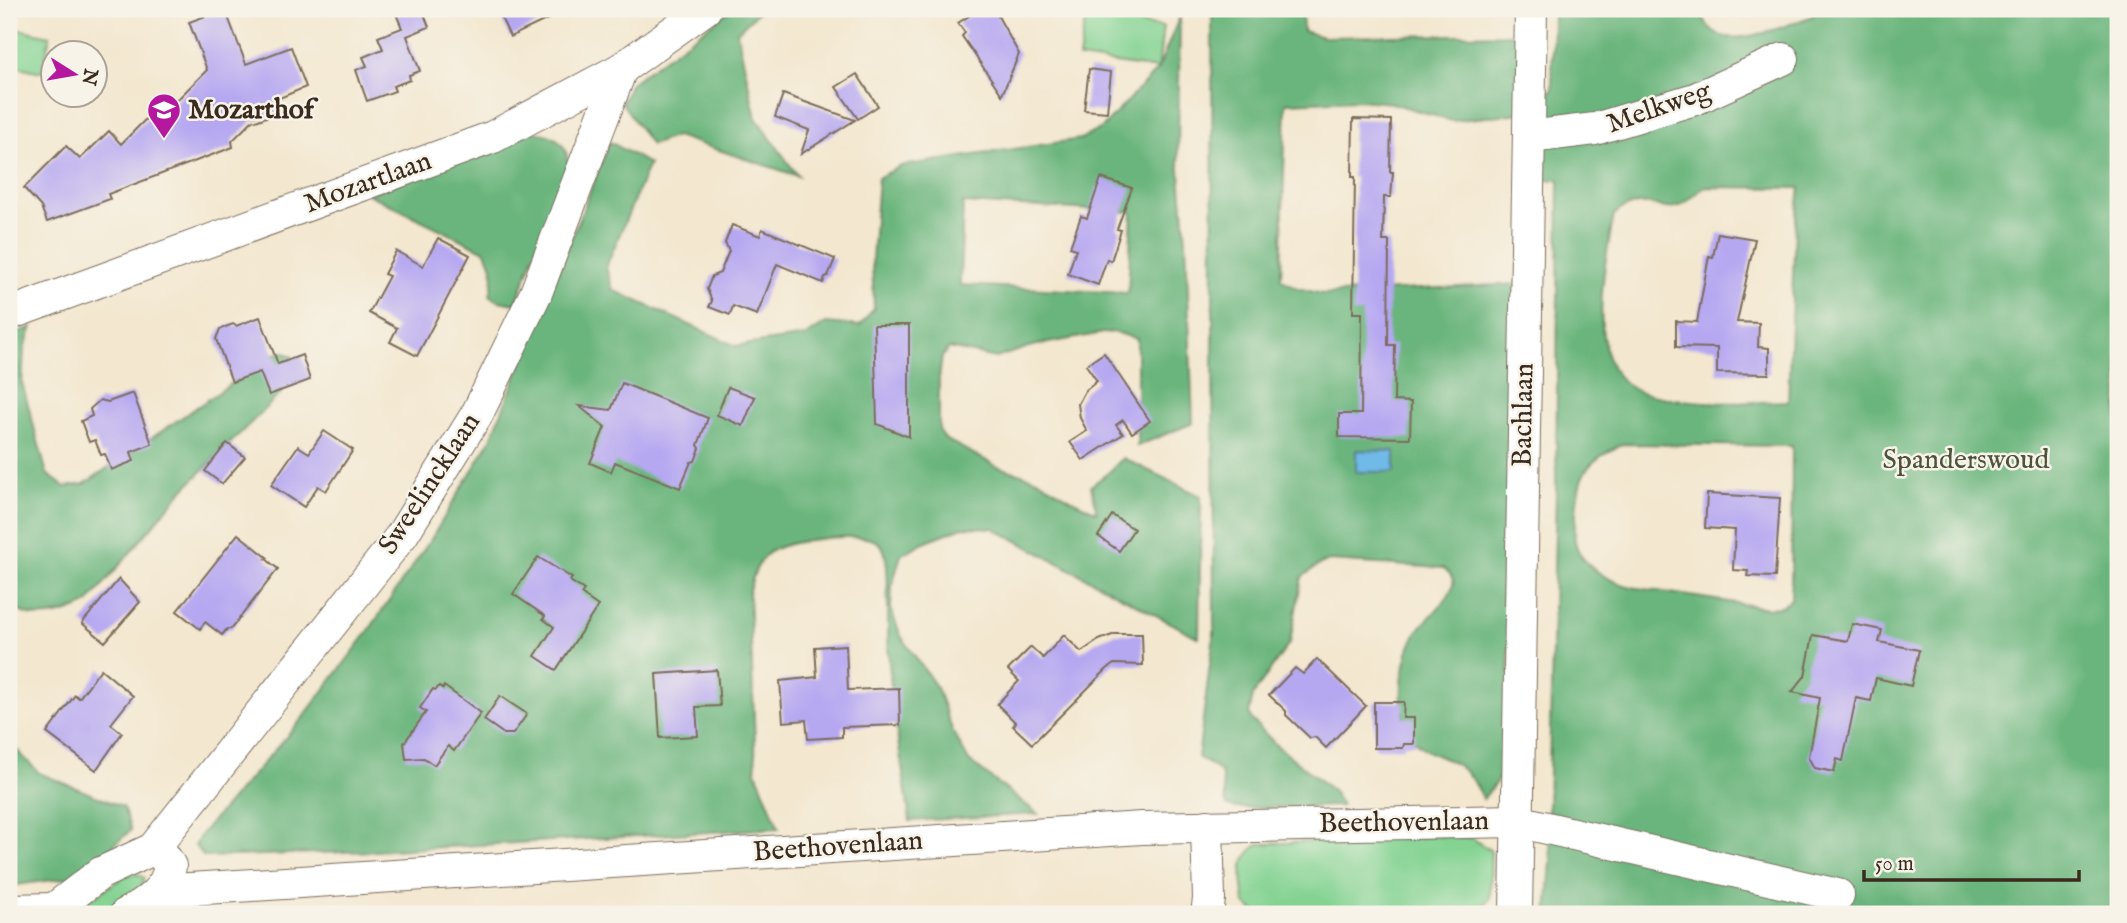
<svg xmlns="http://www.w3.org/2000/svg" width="2127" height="923" viewBox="0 0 2127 923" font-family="'IM FELL English',serif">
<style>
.green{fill:#84d393;stroke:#607e58;stroke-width:2}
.forest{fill:#6bb57d;stroke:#53704e;stroke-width:2;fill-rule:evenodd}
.water{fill:#6fbae8;stroke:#557283;stroke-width:2}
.building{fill:#b6a7f1}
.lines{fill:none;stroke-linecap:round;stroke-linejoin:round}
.minor-casing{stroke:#7b6c5c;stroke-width:34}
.minor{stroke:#fff;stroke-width:32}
.labels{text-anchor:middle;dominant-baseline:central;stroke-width:5;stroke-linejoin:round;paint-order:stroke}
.street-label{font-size:28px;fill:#3b2a1e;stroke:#f7f3e8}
.poi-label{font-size:28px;font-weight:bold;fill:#3b2a1e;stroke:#f7f3e8;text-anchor:start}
.park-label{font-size:28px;fill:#4d543b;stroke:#f7f3e8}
</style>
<rect width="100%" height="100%" fill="#f7f3e8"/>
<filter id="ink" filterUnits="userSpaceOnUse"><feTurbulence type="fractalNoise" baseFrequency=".0143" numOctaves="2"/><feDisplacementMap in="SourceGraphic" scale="14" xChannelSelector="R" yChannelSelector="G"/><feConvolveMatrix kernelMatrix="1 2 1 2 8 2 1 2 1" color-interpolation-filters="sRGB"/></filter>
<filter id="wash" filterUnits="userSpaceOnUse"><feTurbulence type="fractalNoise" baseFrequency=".00686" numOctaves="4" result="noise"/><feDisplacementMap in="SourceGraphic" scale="28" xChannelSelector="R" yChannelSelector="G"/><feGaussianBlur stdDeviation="1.57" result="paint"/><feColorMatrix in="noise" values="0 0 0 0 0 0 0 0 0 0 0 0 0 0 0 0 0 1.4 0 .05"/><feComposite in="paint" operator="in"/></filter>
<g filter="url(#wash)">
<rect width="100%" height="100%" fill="#f3e7cf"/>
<g class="green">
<path d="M1086,15L1163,27L1158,69L1079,58Z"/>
<path d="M9,27L50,36L42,72L9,65Z"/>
<path d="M1448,836L1472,838L1491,851L1490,898L1477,913L1264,914L1257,913L1245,904C1243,879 1235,860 1259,844Z"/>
<path d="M138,874L144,878C141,892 120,912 105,914C94,916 82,914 71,914L72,911L127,875Z"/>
</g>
<g class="forest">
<path d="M732,9H761L737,32L756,118L798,176L676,136L651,145L622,103L631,83Z"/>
<path d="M1212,9H1302L1303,31L1323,37L1520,34L1519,113L1452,121L1392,103L1359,100L1286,103L1281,279L1297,288L1323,294L1516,284L1507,768L1483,799C1477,784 1467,770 1452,762C1443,757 1432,755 1423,748C1399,733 1400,698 1403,674C1406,657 1410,641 1420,628C1429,617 1450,599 1453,585C1455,577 1449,572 1443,568L1329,561L1322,563L1302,577L1290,642L1253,695L1249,714L1252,720L1276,745L1333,791L1342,806L1234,808L1226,805L1221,772L1198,757L1214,634Z"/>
<path d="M1553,9H1687L1702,15C1706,22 1708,29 1715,33C1738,47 1789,24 1813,16L1814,9H2118V914H1799L1772,908L1770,914H1547L1551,861L1548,810L1556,491L1559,180H1534V91H1552ZM1704,187L1800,188L1795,226L1788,401C1745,403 1704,405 1661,397C1651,395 1639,393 1630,387C1584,356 1605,261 1614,215C1623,205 1642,202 1655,205C1662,207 1665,209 1672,208C1685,206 1694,195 1704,187ZM1623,444L1792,446L1791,599L1782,607L1768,608L1631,587C1609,581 1580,566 1575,541C1574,532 1575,523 1576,514C1578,473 1586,461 1623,444Z"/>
<path d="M1180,16L1178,151L1186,241L1193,423L1137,446V339L1115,332L1103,333L1032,346L996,358L949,348L942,357L939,378V430L945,439L996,466L1037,479L1076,502L1097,512L1091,486L1109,472L1123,458L1201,496L1199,638L993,528L963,527L924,542L901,555L892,585L891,610L901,636L937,688L953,732L969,761L1038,814L910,821C903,768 892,714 889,661C888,644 888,626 888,608C887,594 890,555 881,545C868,529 790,540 773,550C758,558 753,576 749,590L756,771L779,828L373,851L204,857L195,846L201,834L301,720L365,636L431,539L490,441L610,142L649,164L606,267L613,290L736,346L806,336L826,323L860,326L874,308L872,260L878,178L901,166L1081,139L1102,128L1158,69ZM963,203L1132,212L1128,293L960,285Z"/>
<path d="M533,132C555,134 567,142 568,164L516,304L499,301L490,296C494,278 495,267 485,251L368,194Z"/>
<path d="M32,327L24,349L22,383L47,474L65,487L84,484L275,354L283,352L292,356V370L281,393L182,491L87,604C62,616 30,625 9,603V528C15,520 13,514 9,505V336Z"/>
<path d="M9,742L39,773L123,807L131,830L79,876L9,886Z"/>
</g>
<path class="water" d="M1356,450L1395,451V472H1356Z"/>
<g id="blocks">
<g class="building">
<path d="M225,9L246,64L291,47L306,87L277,99L282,111L256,121L253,120L232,141L233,147L108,194L110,199L47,222L41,207L24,188L66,146L80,159L109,131L121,144L150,115L156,121L207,70L189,22Z"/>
<path d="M394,9H422L429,27L407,36L420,71L409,75L410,80L393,86L395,91L367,101L356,70L367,66L363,57L383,49L378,37L402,28Z"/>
<path d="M497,9H569L510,37Z"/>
<path d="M980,9H994L1019,54L1002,95L962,36L965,33L958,23Z"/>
<path d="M1089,69L1111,72L1107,112L1084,110Z"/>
<path d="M857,74L878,106L858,119L836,87Z"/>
<path d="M783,94L855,120L801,154L809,130L775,117Z"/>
<path d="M1353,119L1391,120L1390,172H1393L1391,197H1384L1383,241H1389L1388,345H1395L1394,401L1411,402L1410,438L1339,437V414H1361L1362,313H1353L1355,177H1352Z"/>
<path d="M1101,178L1132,188L1117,229L1121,230L1111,261L1107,259L1098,285L1068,274L1076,249L1070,247L1081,216L1087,218Z"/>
<path d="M732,225L760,236L762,229L835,259L828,276L825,277L823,283L777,264L757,315L733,306L730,315L709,307L712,301L707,289L712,276L720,273L729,251L725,243Z"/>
<path d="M1718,233L1755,239L1737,322L1759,323L1758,347L1769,348V374L1717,373V348L1676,347V321L1697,322L1709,256L1713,257Z"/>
<path d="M438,238L470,255L417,356L390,342L397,328L369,313L389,276L384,274L396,251L423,266Z"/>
<path d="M260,317L278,364L302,355L310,380L269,395L260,372L232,382L216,339L220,329L233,324L236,326Z"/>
<path d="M874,325H909V437L877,424Z"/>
<path d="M1104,353L1150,421L1132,433L1123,420L1116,425L1123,434L1083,460L1070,442L1087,431L1080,418L1078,404L1085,391L1097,381L1086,365Z"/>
<path d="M622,383L708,418L698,445L700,448L695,461L691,462L680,488L615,462L611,472L590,463L605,427L579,406L611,410Z"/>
<path d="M728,387L755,397L743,426L717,415Z"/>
<path d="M133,393L152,444L131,452L134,461L111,470L105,454L101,455L95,440L89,442L81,421L92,416L90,409L100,400L108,402Z"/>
<path d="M324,431L353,450L326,491L318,486L304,507L271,485L298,446L309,453Z"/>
<path d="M227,443L245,457L222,484L205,471Z"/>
<path d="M1707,494L1780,498L1775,577L1747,576L1748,571L1733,570L1735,530L1705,528Z"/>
<path d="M1112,515L1134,529L1119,551L1098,536Z"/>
<path d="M238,534L268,558L266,559L278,569L231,629H227L222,635L205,622L200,629L177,611Z"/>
<path d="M538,557L572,578L570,581L584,590L581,594L598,606L556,670L535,656L554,627L543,619L545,616L513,594Z"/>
<path d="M119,579L140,602L105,642L82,623Z"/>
<path d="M1852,624L1882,630L1879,642L1919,650L1911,686L1876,678L1871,701L1856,698L1843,761L1837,759L1834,772L1815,768L1809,757L1820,698L1792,692L1805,676L1813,635L1848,641Z"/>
<path d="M1115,634H1142L1143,665L1114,664L1107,669L1032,744L1013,726L1016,723L997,704L1019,681L1008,670L1031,647L1043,658L1064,635L1081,652L1099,640Z"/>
<path d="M846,645L848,690L899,688L900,725L842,727V737L808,739L806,720L783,722L780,681L817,677L815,647Z"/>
<path d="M1317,659L1366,706L1326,748L1315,737L1310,738L1286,715V711L1269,695L1295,668L1303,674Z"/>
<path d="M101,669L133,696L111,724L122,733L96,770L47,733L75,695L79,698Z"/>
<path d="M717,670L720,706L696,707L698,736L660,738L656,674Z"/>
<path d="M439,686L443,689L444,686L481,713L454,751L448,746L434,765L424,758L406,759L404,743L426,712L420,708L433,689L436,690Z"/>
<path d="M500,696L527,714L513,734H504L484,720Z"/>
<path d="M1374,702H1404L1403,718H1414V744H1404L1403,748H1374Z"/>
</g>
</g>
</g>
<g filter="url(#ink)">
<use href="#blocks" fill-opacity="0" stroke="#7b6c5c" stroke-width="2"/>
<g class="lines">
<g class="minor-casing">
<g id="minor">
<path d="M1529,137L1595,129L1695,99L1783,59"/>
<path d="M9,314L493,137L621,69L705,9"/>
<path d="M1207,826L1209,899L1207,914"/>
<path d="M153,849L402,535L477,414L536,293L621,69"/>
<path d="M159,891L1142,828L1517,821L1838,895"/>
<path d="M9,910L54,909"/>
<path d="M52,914L54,909L101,873L153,849L163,855L170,866C167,890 146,903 126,914"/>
<path d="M1516,914L1531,9"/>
</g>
</g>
<use href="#minor" class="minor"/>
</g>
</g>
<defs>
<g id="school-pin" transform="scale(1.75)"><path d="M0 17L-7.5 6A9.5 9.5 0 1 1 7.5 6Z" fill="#b5179e" stroke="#f7f3e8"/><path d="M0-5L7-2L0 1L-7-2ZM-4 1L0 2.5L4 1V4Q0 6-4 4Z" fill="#fff"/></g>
</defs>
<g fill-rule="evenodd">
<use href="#school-pin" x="164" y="110"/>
</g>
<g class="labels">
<g class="street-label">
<text transform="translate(1659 108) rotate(-19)">Melkweg</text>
<text transform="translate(368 183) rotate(-20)">Mozartlaan</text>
<text transform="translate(1524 415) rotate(-89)">Bachlaan</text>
<text transform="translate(430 484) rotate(-57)">Sweelincklaan</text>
<text transform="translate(1404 823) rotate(-1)">Beethovenlaan</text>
<text transform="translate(838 847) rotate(-4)">Beethovenlaan</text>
</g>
<g class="poi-label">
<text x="188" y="110">Mozarthof</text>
</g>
<g class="park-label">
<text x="1966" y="460">Spanderswoud</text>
</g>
</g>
<rect width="2127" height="923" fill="none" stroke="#f7f3e8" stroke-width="35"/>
<g transform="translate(74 74) rotate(101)"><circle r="33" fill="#f7f3e8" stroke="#aca397" stroke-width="2"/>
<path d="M0-5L12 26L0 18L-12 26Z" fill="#b5179e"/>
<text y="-10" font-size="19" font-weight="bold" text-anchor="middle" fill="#3b2a1e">N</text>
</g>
<path d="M1864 870v10h215v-10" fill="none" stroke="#3b2a1e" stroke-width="3.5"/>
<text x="1875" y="870" font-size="21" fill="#3b2a1e" stroke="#f7f3e8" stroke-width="5" paint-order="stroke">50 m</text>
</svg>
